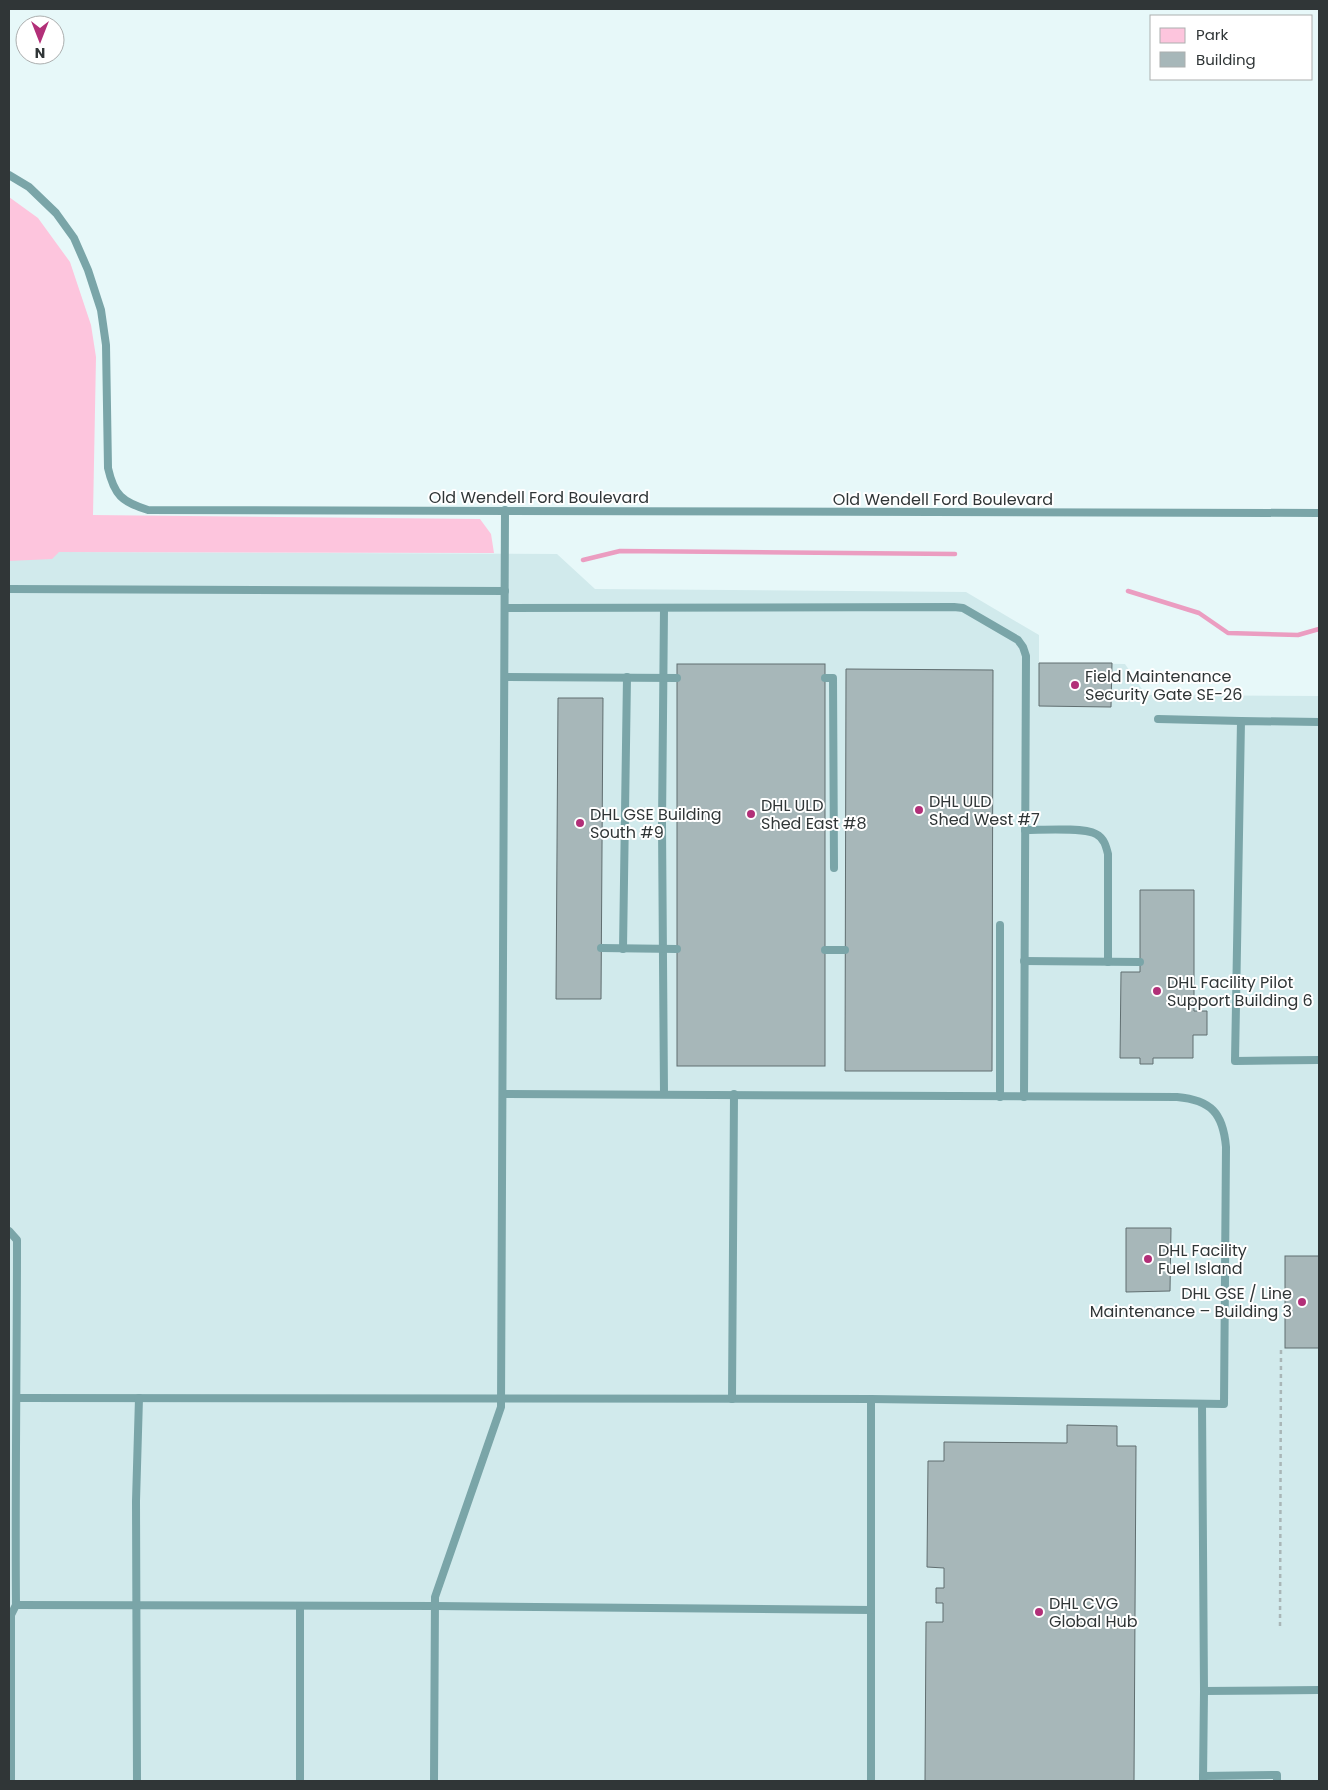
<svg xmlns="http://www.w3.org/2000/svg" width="1328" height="1790" viewBox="0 0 1328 1790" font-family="Poppins,sans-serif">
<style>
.built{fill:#d1eaec}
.green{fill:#fdc5dd}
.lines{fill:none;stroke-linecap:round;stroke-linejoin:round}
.stream{stroke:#eb9dc1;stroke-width:4.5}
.building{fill:#a7b7b9;stroke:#606e70}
.path{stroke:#a9b6b7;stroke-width:2.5;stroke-dasharray:4 4;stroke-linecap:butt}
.service{stroke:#7aa5a8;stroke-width:8}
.poi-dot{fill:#b22f78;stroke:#fff;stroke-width:2}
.labels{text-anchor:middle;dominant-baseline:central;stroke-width:4;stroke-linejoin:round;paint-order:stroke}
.street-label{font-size:16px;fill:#303637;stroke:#fff}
.poi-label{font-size:16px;fill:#303637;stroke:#fff;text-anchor:start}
</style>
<rect width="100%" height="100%" fill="#e7f8f9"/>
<path class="built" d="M9,438L59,552L557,554L595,589L966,592L1039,635V663L1125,664L1146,695L1319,696V1781H9Z"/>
<path class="green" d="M9,197L38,218L70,262L91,325L96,357L93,515L480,519L491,534L494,553L59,552L52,559L9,561Z"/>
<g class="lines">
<g class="stream">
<path d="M583,560L620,551L955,554"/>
<path d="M1128,591L1199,613L1228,633L1298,635L1319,629"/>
</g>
</g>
<g class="building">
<path d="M1039,663H1112L1111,707L1039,706Z"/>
<rect x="677" y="664" width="148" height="402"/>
<path d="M846,669L993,670L992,1071H845Z"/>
<path d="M558,698H603L601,999H556Z"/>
<path d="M1140,890H1194V1011H1207V1035H1193V1058H1153V1064H1140V1058H1120L1121,972H1140Z"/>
<path d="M1126,1228H1171L1170,1291L1126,1292Z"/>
<rect x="1285" y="1256" width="34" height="92"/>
<path d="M1067,1425L1117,1426V1446H1136L1134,1781H925L926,1622H943V1603H936V1588H944V1568L927,1567L928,1461H944V1442L1067,1443Z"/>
</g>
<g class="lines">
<path class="path" d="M1280,1626L1281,1349"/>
<g class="service">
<path d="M9,175L29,187L56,213L74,238L88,270L101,310L106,345L108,468C114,495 122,502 148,510L1319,513"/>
<path d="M9,589L505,591"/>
<path d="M505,608L954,607L963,608L1018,640L1023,647L1026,656L1024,1097"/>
<path d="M664,608L662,825L664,1094"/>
<path d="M505,677L677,678"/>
<path d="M825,678H833L834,868"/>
<path d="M1158,719L1241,721"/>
<path d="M1319,722L1241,721L1235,1061L1319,1060"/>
<path d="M1025,830C1042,830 1083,827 1096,834C1104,838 1106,846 1108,854V962"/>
<path d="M1000,925V1097"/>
<path d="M601,948L677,949"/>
<path d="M623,949L627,677"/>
<path d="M825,950H845"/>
<path d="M1024,961L1140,962"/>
<path d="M9,1231L17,1240C17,1362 15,1484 16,1605L11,1615V1781"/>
<path d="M17,1398L871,1399L1224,1404L1226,1147C1223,1113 1211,1100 1177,1097L503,1094"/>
<path d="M732,1399L734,1094"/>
<path d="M871,1399V1781"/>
<path d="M1202,1404L1204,1691"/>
<path d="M16,1605L435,1606L871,1610"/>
<path d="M1203,1776L1277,1775V1781"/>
<path d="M137,1781L136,1501L139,1398"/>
<path d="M300,1781V1606"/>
<path d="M434,1781L435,1597L501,1407L505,510"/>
<path d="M1203,1781L1204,1691L1319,1690"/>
</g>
</g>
<g class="poi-dot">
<circle cx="1075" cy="685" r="5"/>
<circle cx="919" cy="810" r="5"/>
<circle cx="751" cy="814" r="5"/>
<circle cx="580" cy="823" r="5"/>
<circle cx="1157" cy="991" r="5"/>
<circle cx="1148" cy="1259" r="5"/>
<circle cx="1302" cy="1302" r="5"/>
<circle cx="1039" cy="1612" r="5"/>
</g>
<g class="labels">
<g class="street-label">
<text x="539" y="497">Old Wendell Ford Boulevard</text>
<text x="943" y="499">Old Wendell Ford Boulevard</text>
</g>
<g class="poi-label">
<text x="1085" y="676">Field Maintenance<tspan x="1085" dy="18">Security Gate SE-26</tspan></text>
<text x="929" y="801">DHL ULD<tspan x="929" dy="18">Shed West #7</tspan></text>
<text x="761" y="805">DHL ULD<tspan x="761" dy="18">Shed East #8</tspan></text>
<text x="590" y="814">DHL GSE Building<tspan x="590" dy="18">South #9</tspan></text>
<text x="1167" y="982">DHL Facility Pilot<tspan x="1167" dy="18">Support Building 6</tspan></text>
<text x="1158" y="1250">DHL Facility<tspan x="1158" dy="18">Fuel Island</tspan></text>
<text x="1292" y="1293" text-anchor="end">DHL GSE / Line<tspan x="1292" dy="18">Maintenance – Building 3</tspan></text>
<text x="1049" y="1603">DHL CVG<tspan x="1049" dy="18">Global Hub</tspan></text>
</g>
</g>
<rect width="1328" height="1790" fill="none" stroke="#303637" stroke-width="20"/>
<rect x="1150" y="15" width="162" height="65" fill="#ffffff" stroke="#acafaf"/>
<rect x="1160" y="28" width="25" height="15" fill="#fdc5dd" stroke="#acafaf"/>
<text x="1196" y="40" font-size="15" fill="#303637">Park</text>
<rect x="1160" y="52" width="25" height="15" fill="#a7b7b9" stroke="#acafaf"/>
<text x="1196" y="65" font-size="15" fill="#303637">Building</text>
<g transform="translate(40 40) rotate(180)"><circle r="24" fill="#ffffff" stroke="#acafaf"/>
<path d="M0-4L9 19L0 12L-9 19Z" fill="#b22f78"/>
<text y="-8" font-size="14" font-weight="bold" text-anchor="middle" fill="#303637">N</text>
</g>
</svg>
